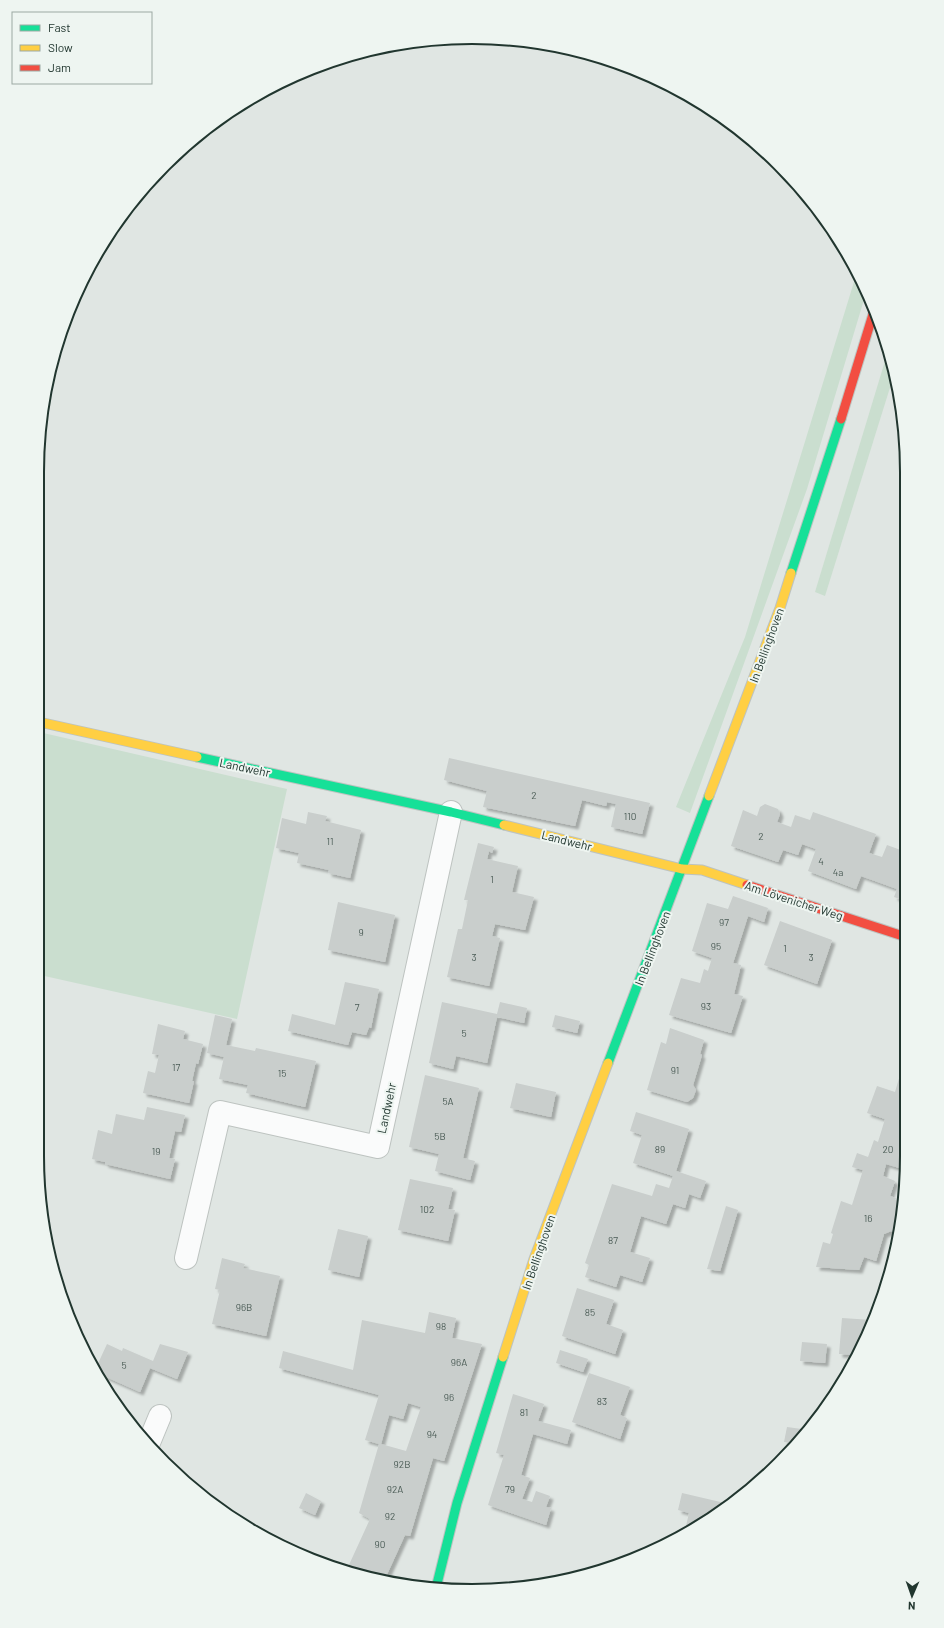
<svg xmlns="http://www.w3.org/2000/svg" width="944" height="1628" viewBox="0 0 944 1628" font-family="Barlow,sans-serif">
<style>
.green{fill:#cadecf}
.building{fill:#c9cecc;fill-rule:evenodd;filter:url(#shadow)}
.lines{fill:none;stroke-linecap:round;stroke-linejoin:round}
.street-casing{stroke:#bdc3c0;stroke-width:24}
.fast-casing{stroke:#bdc3c0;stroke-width:11}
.slow-casing{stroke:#bdc3c0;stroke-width:11}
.jam-casing{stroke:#bdc3c0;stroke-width:11}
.street{stroke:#fafbfb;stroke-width:22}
.fast{stroke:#16e098;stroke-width:9}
.slow{stroke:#ffcf43;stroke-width:9}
.jam{stroke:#f24e42;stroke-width:9}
.labels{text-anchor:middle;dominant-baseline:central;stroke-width:4;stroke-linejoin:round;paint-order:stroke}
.number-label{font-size:10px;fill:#4c5d57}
.street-label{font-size:12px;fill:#21362f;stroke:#eef5f1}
.rim{fill:none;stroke:#21362f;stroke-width:2}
</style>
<defs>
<filter id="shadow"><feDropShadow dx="3.5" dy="3.5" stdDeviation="1" flood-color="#0004"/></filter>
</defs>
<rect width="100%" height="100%" fill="#e0e6e3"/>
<g class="green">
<path d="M857,272L866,293L807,489L690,813L676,807L745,637Z"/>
<path d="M888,351L893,378L825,596L815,592Z"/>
<path d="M39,732L287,789L237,1019L40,975Z"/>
</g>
<g class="building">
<path d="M449,758L650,803L642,834L611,827L616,804L607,802L606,806L582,800L575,826L483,807L487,791L444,780Z"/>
<path d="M765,804L778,809L780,814L777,822L791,827L795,815L810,820L813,812L876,834L869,853L882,857L887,845L906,852V901L894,897L897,889L861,876L856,889L808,871L816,849L802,844L798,855L783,850L778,862L731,846L743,810L757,816L760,807Z"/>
<path d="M308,812L327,816L325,821L361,830L350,878L328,873L329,870L297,863L299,853L276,848L282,818L306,824Z"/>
<path d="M478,843L494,847L492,853L489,851L487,859L518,866L512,892L534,897L525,930L495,924L492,936L500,938L489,986L447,977L458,929H462L468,900H464Z"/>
<path d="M733,896L768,908L764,922L748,916L733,963L741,965L734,994L743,996L731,1033L669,1015L681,978L700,983L704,969L708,971L712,958L692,951L707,903L728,909Z"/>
<path d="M338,902L395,915L385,962L328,950Z"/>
<path d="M780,921L832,940L817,984L764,965Z"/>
<path d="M345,982L379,989L371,1028L369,1027L366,1035L352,1032L348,1045L288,1031L292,1014L335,1025Z"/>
<path d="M442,1002L497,1014L500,1002L527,1008L524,1023L497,1017L487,1063L456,1056L453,1069L429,1063Z"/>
<path d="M215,1015L232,1019L226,1045L255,1051L256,1048L316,1061L305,1107L246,1093L248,1085L219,1079L224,1057L207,1053Z"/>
<path d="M555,1015L580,1021L577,1033L552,1027Z"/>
<path d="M158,1024L185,1031L183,1039L203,1044L198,1064L196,1063L192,1081H194L189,1103L143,1093L148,1071L155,1073L159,1055L152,1054Z"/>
<path d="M670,1028L704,1040L700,1054L702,1055L693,1085L696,1090L693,1098L687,1102L647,1090L661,1042L666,1044Z"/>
<path d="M905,1036H906V1052L900,1050Z"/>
<path d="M906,1073V1117L904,1123L906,1124V1170L886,1164L883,1176L895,1181L890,1196L896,1198L895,1200L903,1202L896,1233L891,1231L884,1234L876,1261L864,1257L859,1270L816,1267L823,1242L830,1244L833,1234L831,1233L841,1201L852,1205L863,1170L852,1167L857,1153L868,1157L874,1140L878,1142L885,1119L867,1113L877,1086L895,1092L900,1075L904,1077Z"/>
<path d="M425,1075L479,1088L463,1158L475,1161L470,1180L435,1171L439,1154L409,1147Z"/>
<path d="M516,1083L556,1092L551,1117L510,1108Z"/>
<path d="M147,1107L185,1115L181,1132L175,1131L169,1158L175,1159L170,1179L105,1164V1162L92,1159L98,1130L112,1134L116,1114L144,1120Z"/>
<path d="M636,1112L689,1129L676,1171L706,1181L700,1198L689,1194L685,1208L673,1204L666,1224L641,1216L630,1252L650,1258L642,1282L620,1275L616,1287L585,1277L589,1265L585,1263L612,1184L652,1196L656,1184L669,1188L673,1176L633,1163L642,1135L630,1131Z"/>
<path d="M410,1179L453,1188L448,1209L455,1210L448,1241L398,1230Z"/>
<path d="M726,1206L738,1210L720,1271L707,1269Z"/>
<path d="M338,1229L368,1236L359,1277L328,1270Z"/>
<path d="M222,1258L245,1264L243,1268L280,1276L266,1336L212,1324L220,1290L215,1289Z"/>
<path d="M577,1288L614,1300L606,1324L623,1330L615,1354L562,1336Z"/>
<path d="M429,1312L456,1318L452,1338L482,1344L444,1461L433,1458L410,1536L405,1535L384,1581L374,1579L348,1567L370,1519L359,1513L379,1444L365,1440L379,1395L279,1368L283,1351L353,1370L362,1320L425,1333ZM408,1403L421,1407L406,1451L381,1444L389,1415L403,1419Z"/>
<path d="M842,1318L872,1320L855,1355L839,1354Z"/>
<path d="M802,1342L827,1344L825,1363L800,1361Z"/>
<path d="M107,1344L122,1351L123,1348L153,1361L160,1344L188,1352L177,1379L150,1368L140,1392L97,1373L95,1370Z"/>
<path d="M560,1350L588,1359L583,1372L556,1363Z"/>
<path d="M589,1373L630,1387L620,1415L627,1418L620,1439L572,1422Z"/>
<path d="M513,1394L544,1404L538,1421L571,1430L567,1444L533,1434L521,1475L530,1478L522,1499L532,1502L536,1491L550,1496L546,1507L551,1508L546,1525L488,1505L504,1455L496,1453Z"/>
<path d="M787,1427L809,1430L798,1444L784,1442Z"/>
<path d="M306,1493L321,1501L315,1515L299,1508Z"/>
<path d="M682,1493L729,1504L728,1506L691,1527L686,1526L689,1513L678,1510Z"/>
</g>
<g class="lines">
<g class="street-casing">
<g id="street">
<path d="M186,1258L220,1112L378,1147L451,812"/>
<path d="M148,1445L160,1416"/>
</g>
</g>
<g class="fast-casing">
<g id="fast">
<path d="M791,573L841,419"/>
<path d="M197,757L451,812L504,825"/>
<path d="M608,1063L709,796"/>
<path d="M436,1588L457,1503L503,1357"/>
</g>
</g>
<g class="slow-casing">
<g id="slow">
<path d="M39,722L197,757"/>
<path d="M709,796L780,608L791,573"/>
<path d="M504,825L682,869L702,870L747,885"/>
<path d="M503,1357L534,1259L608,1063"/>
</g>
</g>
<g class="jam-casing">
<g id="jam">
<path d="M841,419L874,311"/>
<path d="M747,885L906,937"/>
</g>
</g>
<use href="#street" class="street"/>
<use href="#fast" class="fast"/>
<use href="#slow" class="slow"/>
<use href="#jam" class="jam"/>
</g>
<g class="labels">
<g class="number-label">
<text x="534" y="795">2</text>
<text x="630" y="816">110</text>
<text x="761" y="836">2</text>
<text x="330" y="841">11</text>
<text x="821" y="861">4</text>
<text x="838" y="872">4a</text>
<text x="492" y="879">1</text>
<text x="724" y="922">97</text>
<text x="361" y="932">9</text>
<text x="716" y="946">95</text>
<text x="785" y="948">1</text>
<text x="474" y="957">3</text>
<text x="811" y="957">3</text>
<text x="706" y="1006">93</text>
<text x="357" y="1007">7</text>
<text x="464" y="1033">5</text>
<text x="176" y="1067">17</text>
<text x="675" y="1070">91</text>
<text x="282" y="1073">15</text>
<text x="448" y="1101">5A</text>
<text x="440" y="1136">5B</text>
<text x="660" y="1149">89</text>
<text x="888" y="1149">20</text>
<text x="156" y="1151">19</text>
<text x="427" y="1209">102</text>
<text x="868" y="1218">16</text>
<text x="613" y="1240">87</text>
<text x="244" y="1307">96B</text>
<text x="590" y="1312">85</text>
<text x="441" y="1326">98</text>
<text x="459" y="1362">96A</text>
<text x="124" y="1365">5</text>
<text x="449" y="1397">96</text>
<text x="602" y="1401">83</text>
<text x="524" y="1412">81</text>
<text x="432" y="1434">94</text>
<text x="402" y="1464">92B</text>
<text x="395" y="1489">92A</text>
<text x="510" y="1489">79</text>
<text x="390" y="1516">92</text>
<text x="380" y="1544">90</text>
</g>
<g class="street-label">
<text transform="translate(766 645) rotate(-70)">In Bellinghoven</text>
<text transform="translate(245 767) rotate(12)">Landwehr</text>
<text transform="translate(567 840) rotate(14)">Landwehr</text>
<text transform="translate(794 900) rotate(18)">Am Lövenicher Weg</text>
<text transform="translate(652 948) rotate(-69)">In Bellinghoven</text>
<text transform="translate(386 1108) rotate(-78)">Landwehr</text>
<text transform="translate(538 1252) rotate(-71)">In Bellinghoven</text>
</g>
</g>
<path d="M0 0H944V1628H0ZM472 44H472A428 428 0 0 1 900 472V1156A428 428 0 0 1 472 1584H472A428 428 0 0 1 44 1156V472A428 428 0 0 1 472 44Z" fill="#eef5f1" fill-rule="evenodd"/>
<path class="rim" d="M472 44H472A428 428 0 0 1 900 472V1156A428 428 0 0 1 472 1584H472A428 428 0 0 1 44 1156V472A428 428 0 0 1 472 44Z"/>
<rect x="12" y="12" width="140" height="72" fill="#eef5f1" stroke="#9ca9a3"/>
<rect x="20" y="25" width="20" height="6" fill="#16e098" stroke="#9ca9a3"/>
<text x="48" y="32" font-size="12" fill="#21362f">Fast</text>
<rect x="20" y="45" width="20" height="6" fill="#ffcf43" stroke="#9ca9a3"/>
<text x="48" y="52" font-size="12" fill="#21362f">Slow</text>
<rect x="20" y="65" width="20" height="6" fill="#f24e42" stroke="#9ca9a3"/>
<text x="48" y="72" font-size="12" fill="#21362f">Jam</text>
<g transform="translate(912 1596) rotate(182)" stroke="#eef5f1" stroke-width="3" paint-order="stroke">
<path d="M0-3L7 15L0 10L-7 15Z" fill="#21362f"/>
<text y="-6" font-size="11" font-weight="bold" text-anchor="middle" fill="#21362f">N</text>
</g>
</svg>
